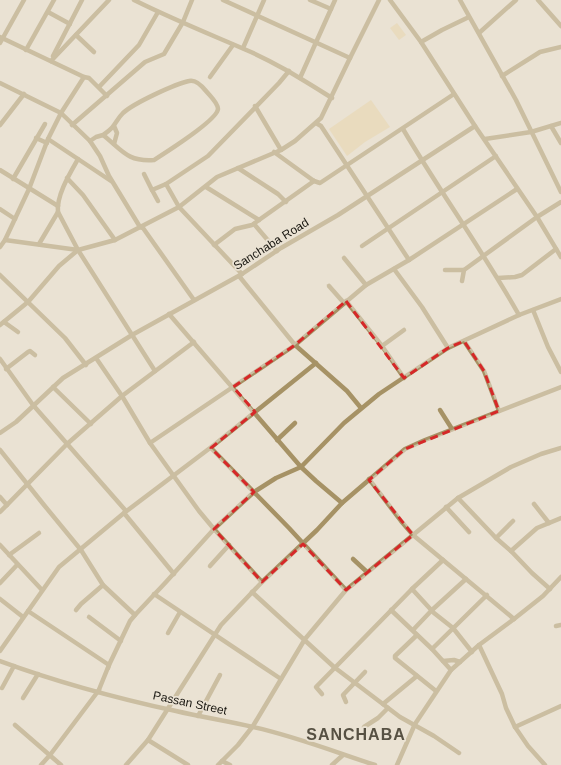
<svg xmlns="http://www.w3.org/2000/svg" width="561" height="765" viewBox="0 0 561 765" font-family="Arial,sans-serif">
<style>
.green{fill:#e8d3a5}
.lines{fill:none;stroke-linecap:round;stroke-linejoin:round}
.minor{stroke:#a69265;stroke-width:4.5}
.marked{fill:none;stroke:#d62828;stroke-width:3;stroke-dasharray:8 5;stroke-linejoin:round}
.labels{text-anchor:middle;dominant-baseline:central;stroke-width:3.5;stroke-linejoin:round;paint-order:stroke}
.street-label{font-size:12px;fill:#191711;stroke:#eae2d3}
.district-label{font-size:16px;font-weight:bold;letter-spacing:1px;fill:#575143;stroke:#eae2d3}
</style>
<rect width="100%" height="100%" fill="#eae2d3"/>
<g class="green">
<path d="M397,23L406,35L399,40L390,28Z"/>
<path d="M371,100L390,127L365,142L347,156L329,129Z"/>
</g>
<g class="lines">
<g class="minor">
<path d="M134,0C170,18 207,33 244,49C275,62 303,80 332,98"/>
<path d="M223,0L350,58"/>
<path d="M310,0L331,9"/>
<path d="M390,0L421,42L475,126L537,217L561,257"/>
<path d="M460,0L516,100L561,192"/>
<path d="M538,0L561,26"/>
<path d="M48,12L70,24"/>
<path d="M479,33L516,0"/>
<path d="M76,35L94,52"/>
<path d="M0,37L84,77"/>
<path d="M421,42L442,30L469,17"/>
<path d="M0,43L24,0"/>
<path d="M243,48L264,0"/>
<path d="M26,50L54,0"/>
<path d="M53,56L82,0"/>
<path d="M51,61L109,0"/>
<path d="M502,76L540,52L561,47"/>
<path d="M210,77L233,45"/>
<path d="M300,78L335,0"/>
<path d="M0,83L61,113L90,141L100,156L109,176L140,227L143,228L194,300"/>
<path d="M99,87L139,45L158,12"/>
<path d="M255,106L281,150"/>
<path d="M316,123L321,126L409,260"/>
<path d="M0,125L24,94"/>
<path d="M72,125L145,62L164,54L183,22L192,0"/>
<path d="M114,126L117,133L114,144"/>
<path d="M551,126L561,143"/>
<path d="M403,129C440,192 483,251 519,315"/>
<path d="M36,138L47,143"/>
<path d="M48,139L111,181"/>
<path d="M485,139L531,132L561,123"/>
<path d="M90,141L96,137L103,135C122,150 127,162 154,160C165,153 217,120 218,109C218,103 210,96 206,91C202,86 196,79 189,81C175,84 134,103 123,113C119,117 117,121 114,125C112,129 107,132 103,135"/>
<path d="M274,152L314,181L320,183L454,94"/>
<path d="M238,168L278,194L286,202"/>
<path d="M0,170L58,206"/>
<path d="M144,174L152,190L166,184"/>
<path d="M67,178L83,195L115,240"/>
<path d="M13,179L45,124"/>
<path d="M206,187L259,220"/>
<path d="M152,190L158,201"/>
<path d="M0,209L15,219"/>
<path d="M58,212L78,250L155,371"/>
<path d="M254,224L277,251"/>
<path d="M5,240L78,250L115,240L179,207L217,177L281,150L295,141L321,118L350,58L379,0"/>
<path d="M39,244L58,212C56,196 70,173 78,159"/>
<path d="M214,245L235,229L252,225L314,181"/>
<path d="M362,246L496,156"/>
<path d="M0,247L5,240L29,189L48,139L61,113L84,77L89,78L107,96"/>
<path d="M344,258L366,285"/>
<path d="M394,269L422,307L448,348"/>
<path d="M445,270H464"/>
<path d="M242,274L179,207L166,184L208,156L279,83L289,71"/>
<path d="M0,275L65,338L86,365"/>
<path d="M239,276L295,345L347,391L361,408"/>
<path d="M498,278L515,277L522,275L556,249"/>
<path d="M462,281L464,270L537,217L561,202"/>
<path d="M329,286L344,303"/>
<path d="M346,301L382,346"/>
<path d="M533,310L548,347L561,372"/>
<path d="M169,314L301,467L316,481L342,503"/>
<path d="M4,322L18,332"/>
<path d="M0,325L28,302L59,266L78,250"/>
<path d="M464,341L484,371L499,411"/>
<path d="M96,358L122,396L150,443L199,511L214,529L262,582"/>
<path d="M0,359L33,405L126,511"/>
<path d="M6,369L28,352L30,351L35,355"/>
<path d="M404,378L382,346L404,330"/>
<path d="M53,387L91,424"/>
<path d="M440,410L452,429"/>
<path d="M0,433L16,422L63,378L132,335L242,274L281,248L338,215L475,126"/>
<path d="M277,440L295,423"/>
<path d="M150,443L295,345L366,285L409,260L517,189"/>
<path d="M211,448L289,528L346,590"/>
<path d="M0,450L44,505L81,550L103,585L135,615"/>
<path d="M369,479L401,521L413,535L514,619"/>
<path d="M0,497L7,505"/>
<path d="M458,498L496,538L511,551L532,573L550,589"/>
<path d="M534,504L549,523"/>
<path d="M446,507L469,532"/>
<path d="M0,512L67,444L122,396L194,342"/>
<path d="M124,513L174,574"/>
<path d="M496,538L513,521"/>
<path d="M0,545L42,590"/>
<path d="M511,551L537,528L561,518"/>
<path d="M9,555L39,533"/>
<path d="M353,559L367,572"/>
<path d="M210,566L229,545"/>
<path d="M0,583L17,565"/>
<path d="M412,589L434,613L453,628L472,652"/>
<path d="M252,592L334,667L400,717L434,736L459,753"/>
<path d="M154,594L281,679"/>
<path d="M0,599L23,617"/>
<path d="M76,610L81,604L103,585"/>
<path d="M391,610L432,649L451,670"/>
<path d="M28,611L109,665L108,668"/>
<path d="M89,617L121,641"/>
<path d="M556,626L561,625"/>
<path d="M413,630L432,610L466,579"/>
<path d="M168,633L180,612"/>
<path d="M417,635L395,656V658L436,691"/>
<path d="M479,645L502,694L506,708L515,727L528,746L545,765"/>
<path d="M432,649L487,595"/>
<path d="M0,651L59,567L124,513L214,445L316,363"/>
<path d="M0,661C57,682 116,698 176,711C201,717 228,721 253,727C295,736 335,752 375,765"/>
<path d="M443,661L454,660L460,662"/>
<path d="M2,688L14,666"/>
<path d="M98,692L109,665L130,621L135,615L166,582L214,529L254,492L276,478L301,467L344,423L379,394L448,348L519,315L561,299"/>
<path d="M322,694L316,687L412,589L443,560"/>
<path d="M23,698L38,674"/>
<path d="M346,702L343,695L365,672"/>
<path d="M383,704L417,676"/>
<path d="M198,716L220,675"/>
<path d="M15,725L61,765"/>
<path d="M364,727L378,718L388,708"/>
<path d="M515,727L561,706"/>
<path d="M148,740L188,765"/>
<path d="M222,761L230,765"/>
<path d="M41,765L50,755L99,690"/>
<path d="M126,765L148,740L221,625L262,582L317,530L342,503L405,449L425,440L561,387"/>
<path d="M218,765L238,745L253,726L305,639L346,590L458,498L511,467L541,454L561,448"/>
<path d="M332,765L343,755"/>
<path d="M397,765L415,724L451,670L479,645L514,619L543,596L561,577"/>
</g>
</g>
<path d="M0 0H561V765H0ZM346,301L404,378L448,348L464,341L484,371L499,411L405,449L369,480L413,535L346,590L303,544L262,582L214,529L254,492L211,448L255,412L233,387L295,345Z" fill="#eae2d3" fill-opacity=".55" fill-rule="evenodd"/>
<path class="marked" d="M346,301L404,378L448,348L464,341L484,371L499,411L405,449L369,480L413,535L346,590L303,544L262,582L214,529L254,492L211,448L255,412L233,387L295,345Z"/>
<g class="labels">
<g class="street-label">
<text transform="translate(271 244) rotate(-32)">Sanchaba Road</text>
<text transform="translate(190 703) rotate(12)">Passan Street</text>
</g>
<g class="district-label">
<text x="356" y="734">SANCHABA</text>
</g>
</g>
</svg>
